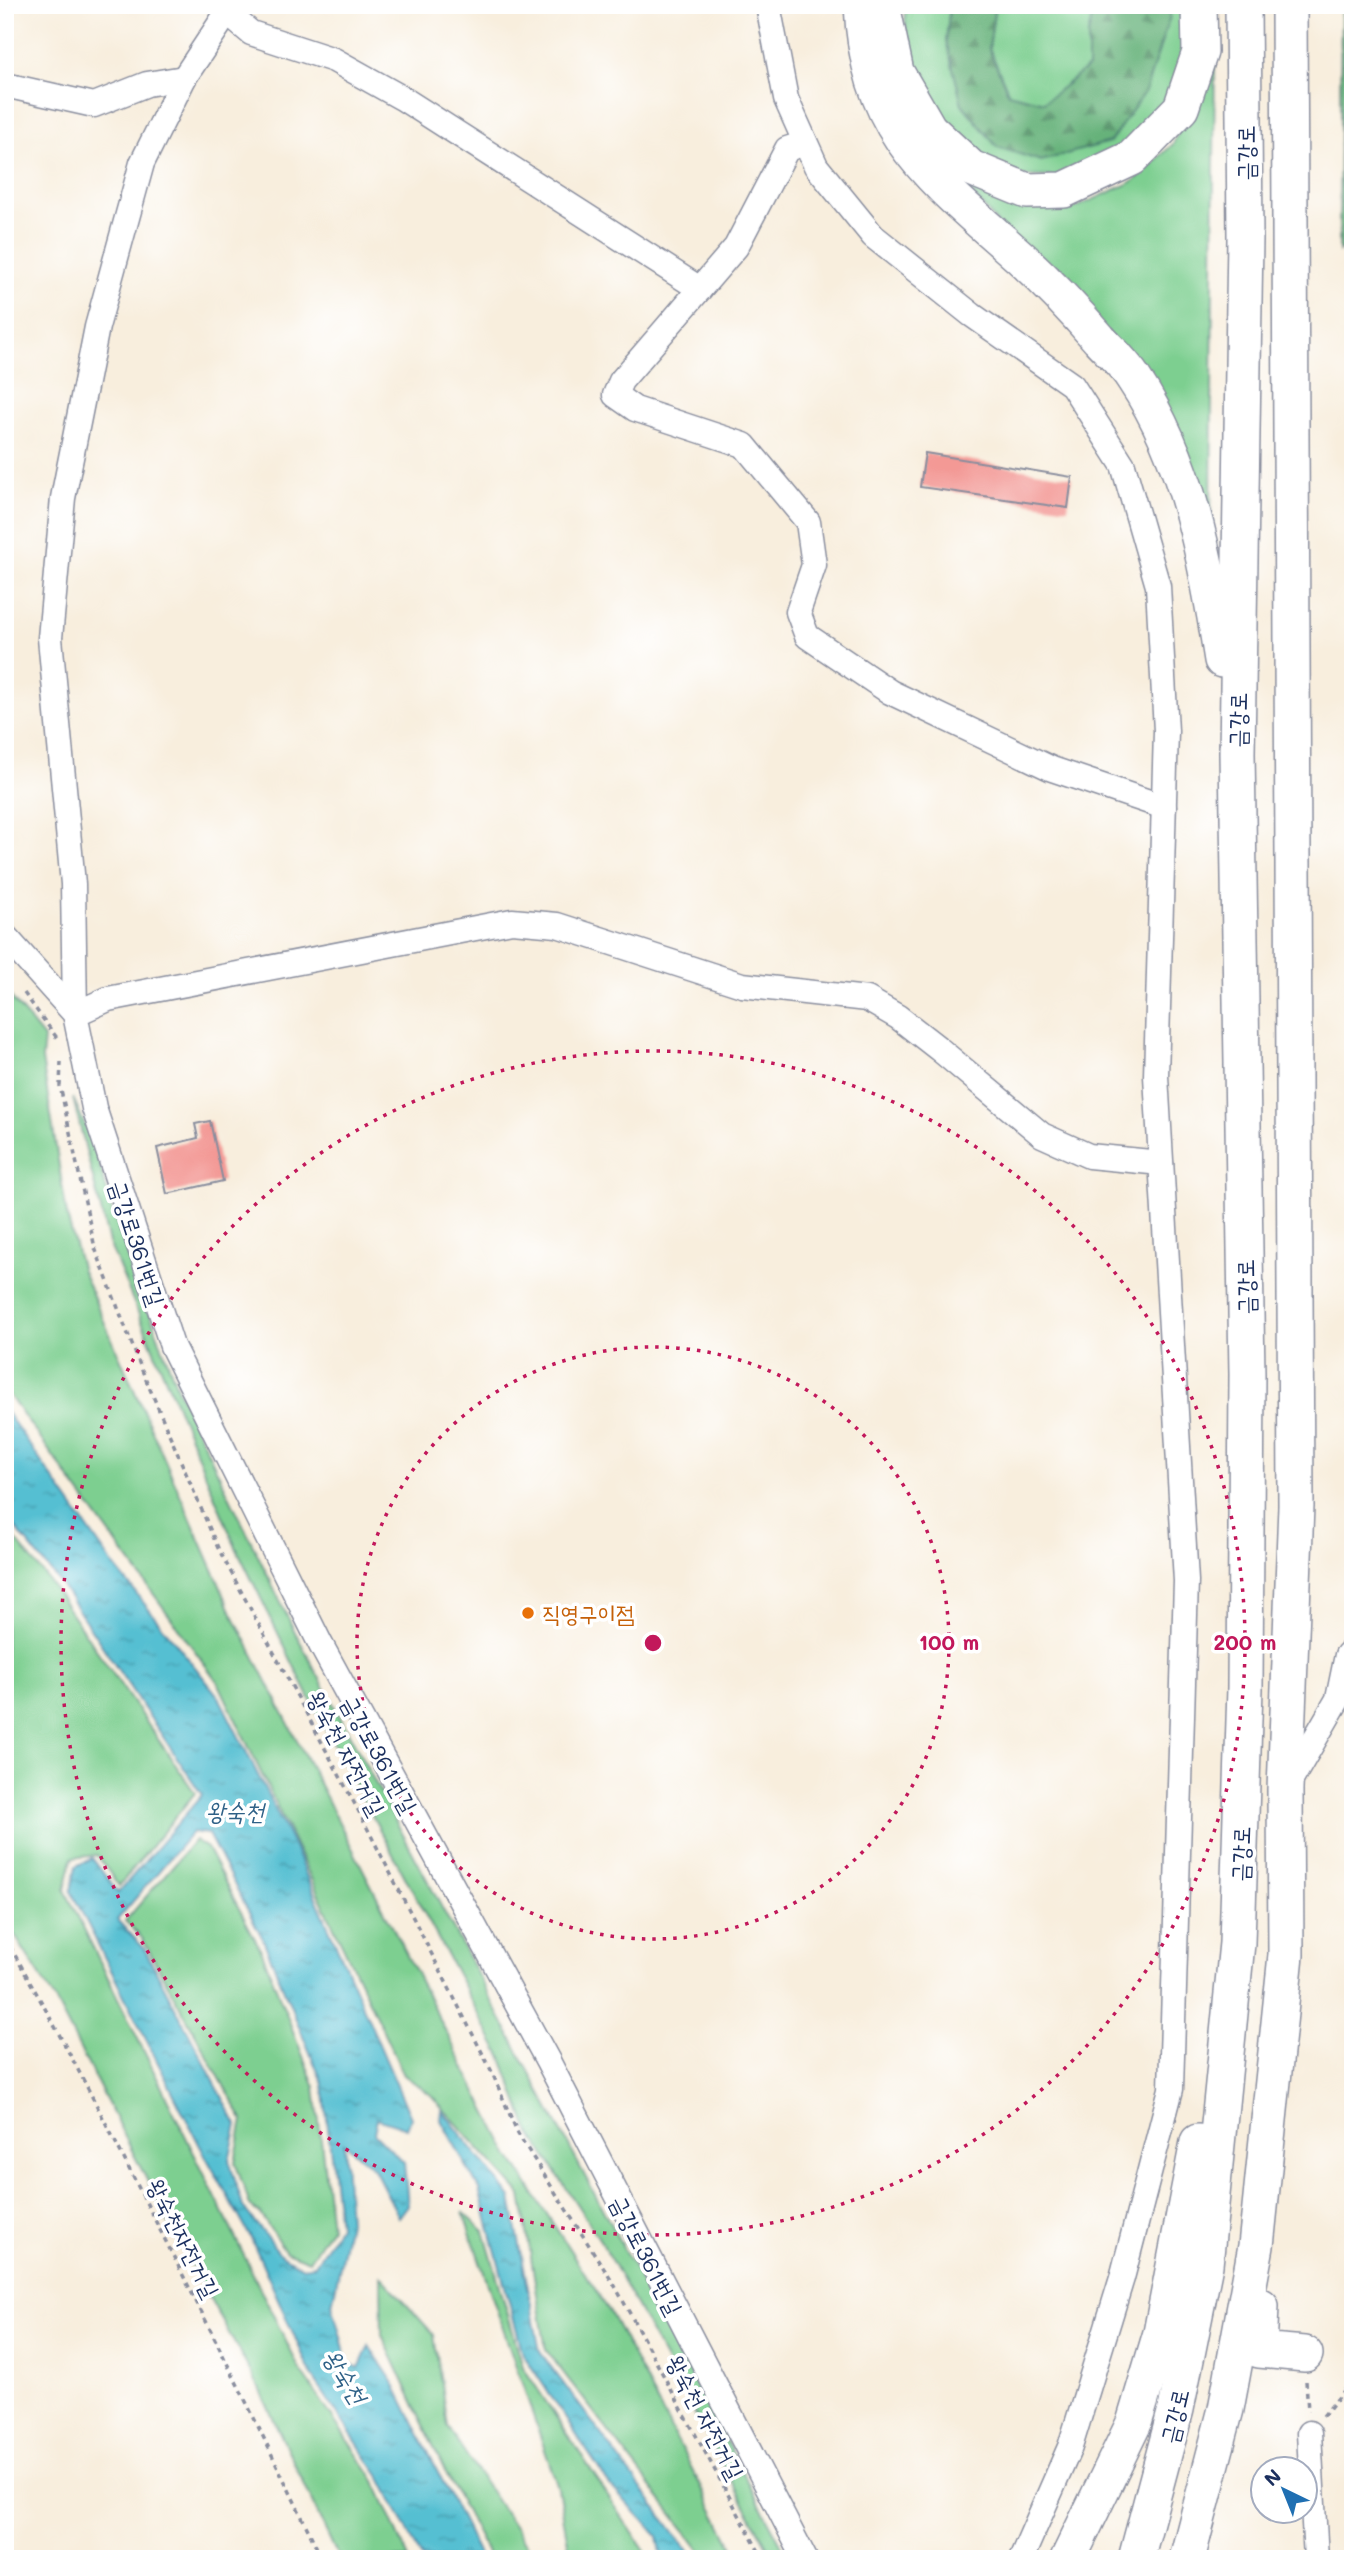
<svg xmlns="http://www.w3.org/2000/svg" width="1358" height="2564" viewBox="0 0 1358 2564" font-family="Mali,'Poor Story',sans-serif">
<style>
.grass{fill:#7dcf90;stroke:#4c7f77;stroke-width:2}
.forest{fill:url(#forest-firs);stroke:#40706c;stroke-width:2}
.water{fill:url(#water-ripples);stroke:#387798;stroke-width:2;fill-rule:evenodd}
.building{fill:#f39995}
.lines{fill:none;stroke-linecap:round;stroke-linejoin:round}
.minor-casing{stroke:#8a8e9e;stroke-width:27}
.highway-casing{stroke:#8a8e9e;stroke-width:38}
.path{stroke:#8a8e9e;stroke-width:3.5;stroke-dasharray:5 5;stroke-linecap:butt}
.minor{stroke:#fff;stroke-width:24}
.highway{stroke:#fff;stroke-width:35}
.ring{fill:none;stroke:#c2185b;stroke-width:3.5;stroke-dasharray:3.5 7}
.food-dot{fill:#e8710a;stroke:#fff;stroke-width:2.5}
.labels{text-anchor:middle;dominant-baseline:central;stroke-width:7;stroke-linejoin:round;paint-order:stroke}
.street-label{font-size:23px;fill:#1b2f5e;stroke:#fff}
.food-label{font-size:23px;fill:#c56008;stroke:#fff;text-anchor:start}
.water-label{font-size:24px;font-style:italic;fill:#2f6187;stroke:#fff}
.centre{fill:#c2185b;stroke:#fff;stroke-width:3.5}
.ring-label{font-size:21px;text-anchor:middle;font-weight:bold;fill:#c2185b;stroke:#fff;stroke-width:7;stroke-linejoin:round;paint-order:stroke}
</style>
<defs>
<pattern id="forest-firs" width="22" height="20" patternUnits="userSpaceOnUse" patternTransform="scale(1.75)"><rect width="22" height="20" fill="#66b27a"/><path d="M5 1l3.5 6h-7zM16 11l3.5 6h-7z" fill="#539167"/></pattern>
<pattern id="water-ripples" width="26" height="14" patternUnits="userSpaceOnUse" patternTransform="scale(1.75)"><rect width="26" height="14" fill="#55bfd2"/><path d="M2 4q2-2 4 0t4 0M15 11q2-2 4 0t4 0" fill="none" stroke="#469cae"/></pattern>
</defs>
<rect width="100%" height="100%" fill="#fff"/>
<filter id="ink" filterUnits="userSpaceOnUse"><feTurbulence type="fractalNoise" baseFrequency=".0143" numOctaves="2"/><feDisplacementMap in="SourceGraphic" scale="14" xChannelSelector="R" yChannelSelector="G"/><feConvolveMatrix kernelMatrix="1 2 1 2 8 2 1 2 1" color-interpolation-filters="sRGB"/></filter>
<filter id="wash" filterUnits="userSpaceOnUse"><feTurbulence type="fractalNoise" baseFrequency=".00686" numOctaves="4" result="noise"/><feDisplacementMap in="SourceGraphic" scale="28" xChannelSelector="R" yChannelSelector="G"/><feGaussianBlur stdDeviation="1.57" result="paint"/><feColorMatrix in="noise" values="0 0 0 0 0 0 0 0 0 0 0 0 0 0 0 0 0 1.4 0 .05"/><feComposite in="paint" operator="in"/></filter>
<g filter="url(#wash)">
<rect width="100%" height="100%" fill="#f8eedd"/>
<g class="grass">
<path d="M905,5H950L946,41L997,147L1145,92L1170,16V5H1193L1188,66L1154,130L1085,177L1006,176L945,134L906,50Z"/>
<path d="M995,5H1095L1088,35V67L1044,103L1009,94L989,48Z"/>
<path d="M1215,46L1211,516L1177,437L965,185L1028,205L1077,207L1134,181L1173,144Z"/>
<path d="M5,990L44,1038L42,1059L67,1216L82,1271L232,1613L509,2155L611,2314L739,2559H701L700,2550L546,2350L521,2195L431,2095L404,2075L219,1684L5,1390Z"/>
<path d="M73,1098L95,1148L113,1213L178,1390L295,1632L789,2559H774L603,2245L528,2129L502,2058L315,1709L234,1543L109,1243Z"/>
<path d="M5,1526L49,1581L195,1793L119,1886L97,1855L72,1858L65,1890L299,2368L375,2481L409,2559H339L258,2386L175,2235L54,1998L5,1920Z"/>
<path d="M195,1840L207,1848L262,1952L315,2087L331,2227L309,2261L286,2252L260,2214L250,2206L235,2162L243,2120L142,1938L125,1921Z"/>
<path d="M463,2212L484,2231L523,2367L650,2559H571L558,2488Z"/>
<path d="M381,2276L434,2335L447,2426L535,2559H490L443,2467L382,2335Z"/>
</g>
<g class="forest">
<path d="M950,5H995L989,48L1008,93L1044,102L1088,67V35L1095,5H1170V16L1145,92L1110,142L1041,161L997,147L962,104L946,41Z"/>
<path d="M1341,5H1353V241L1339,251Z"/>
</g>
<g class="water">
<path d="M5,1410L114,1566L219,1697L294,1847L411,2118L407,2128L377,2118L374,2133L404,2163L408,2205L399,2217L374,2169L344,2143L349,2222L332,2305L348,2363L359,2368L369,2346L395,2385L481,2559H422L382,2480L312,2376L252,2240L200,2146L71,1891L76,1866L92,1858L118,1893L202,1795L60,1583L5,1515ZM192,1832L208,1834L262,1937L323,2084L339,2226L315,2265L303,2267L282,2256L243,2207L229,2160L237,2125L144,1948L117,1920Z"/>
<path d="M442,2110L511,2198L540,2352L694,2559H662L658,2536L609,2484L523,2354L479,2189L441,2120Z"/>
</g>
<g id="blocks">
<g class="building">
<path d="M925,453L1072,477L1068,508L920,487Z"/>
<path d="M210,1121L223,1181L167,1194L157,1148L198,1138L195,1124Z"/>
</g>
</g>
</g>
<g filter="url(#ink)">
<use href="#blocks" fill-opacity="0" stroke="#8a8e9e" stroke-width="2"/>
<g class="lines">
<g class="minor-casing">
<g id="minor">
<path d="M222,5L227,13L184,78L142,163L97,327L63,498L50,638L73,884L75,1014L108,999L512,921L557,925L742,985L867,999L898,1017L939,1049L1042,1135L1089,1156L1161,1163"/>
<path d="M768,5L786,99L816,166L873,236L972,315L1072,385L1123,465L1158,586L1166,731L1156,1076L1186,1581L1171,2089L1122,2278L1070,2447L1021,2559"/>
<path d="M227,13L251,33L334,60L402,98L700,289"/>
<path d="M5,85L94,105L147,84L184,78"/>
<path d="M805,143L787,149L736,247L621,381L615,395L635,409L744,445L808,522L814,565L798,612L807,636L890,692L1052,769L1164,807"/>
<path d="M5,936L75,1014L94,1108L172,1346L321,1645L548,2061L805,2559"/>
<path d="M1287,1787L1338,1699L1347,1655L1353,1649"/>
<path d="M1309,2433L1316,2559"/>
</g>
</g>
<g class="highway-casing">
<g id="highway">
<path d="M862,5C867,123 919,168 1002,241C1037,271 1069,304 1099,339C1111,352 1125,364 1134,379C1189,461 1207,564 1222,660"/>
<path d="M882,5L896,72L929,129L971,168L1027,191L1064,190L1132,158L1181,108L1200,52L1199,5"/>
<path d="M1261,2306L1259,2350L1305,2354"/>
<path d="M1068,2559L1134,2423L1161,2333L1198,2142"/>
<path d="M1136,2559L1176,2409L1205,2265L1237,1943L1245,1688L1247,1374L1237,753L1245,238L1243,5"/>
<path d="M1187,2559L1226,2409L1256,2246L1286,1955L1285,1790L1296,1506L1289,5"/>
</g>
</g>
<g class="path">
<path d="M24,993L57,1038"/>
<path d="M61,1062L60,1086L95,1248L141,1368L218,1548L359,1812L491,2070L518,2134L615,2286L763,2559"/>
<path d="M5,1938C59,2030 107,2125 155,2220C212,2332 268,2445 322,2559"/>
<path d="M1306,2381L1308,2411"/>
<path d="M1323,2416L1353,2380"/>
</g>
<use href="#minor" class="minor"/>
<use href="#highway" class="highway"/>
</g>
</g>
<g class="ring">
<circle cx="653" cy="1643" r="296"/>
<circle cx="653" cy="1643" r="592"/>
</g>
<circle class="food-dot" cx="528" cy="1613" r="7"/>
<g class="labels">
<g class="street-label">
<text transform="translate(1245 153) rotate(-90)">금강로</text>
<text transform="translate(1237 720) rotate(-89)">금강로</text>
<text transform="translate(138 1243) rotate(72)">금강로361번길</text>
<text transform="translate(1245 1287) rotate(-91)">금강로</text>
<text transform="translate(347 1753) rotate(62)">왕숙천 자전거길</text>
<text transform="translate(380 1754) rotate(61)">금강로361번길</text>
<text transform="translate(1240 1854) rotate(-88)">금강로</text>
<text transform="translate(184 2238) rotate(63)">왕숙천자전거길</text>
<text transform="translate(647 2255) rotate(63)">금강로361번길</text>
<text transform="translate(1174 2416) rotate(-77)">금강로</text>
<text transform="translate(706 2417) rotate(62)">왕숙천 자전거길</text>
</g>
<g class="food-label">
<text x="542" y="1613">직영구이점</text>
</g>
<g class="water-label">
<text x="235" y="1810">왕숙천</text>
<text transform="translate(346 2376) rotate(58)">왕숙천</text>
</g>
</g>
<circle cx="653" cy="1643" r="10" class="centre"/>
<g class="ring-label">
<text x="949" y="1650">100 m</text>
<text x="1245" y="1650">200 m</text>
</g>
<rect width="1358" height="2564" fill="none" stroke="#fff" stroke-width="28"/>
<g transform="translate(1284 2490) rotate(317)"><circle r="33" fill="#ffffff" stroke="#a4acbf" stroke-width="2"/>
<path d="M0-5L12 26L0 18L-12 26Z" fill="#1f6fb2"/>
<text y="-10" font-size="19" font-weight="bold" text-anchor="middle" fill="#1b2f5e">N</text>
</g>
</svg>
